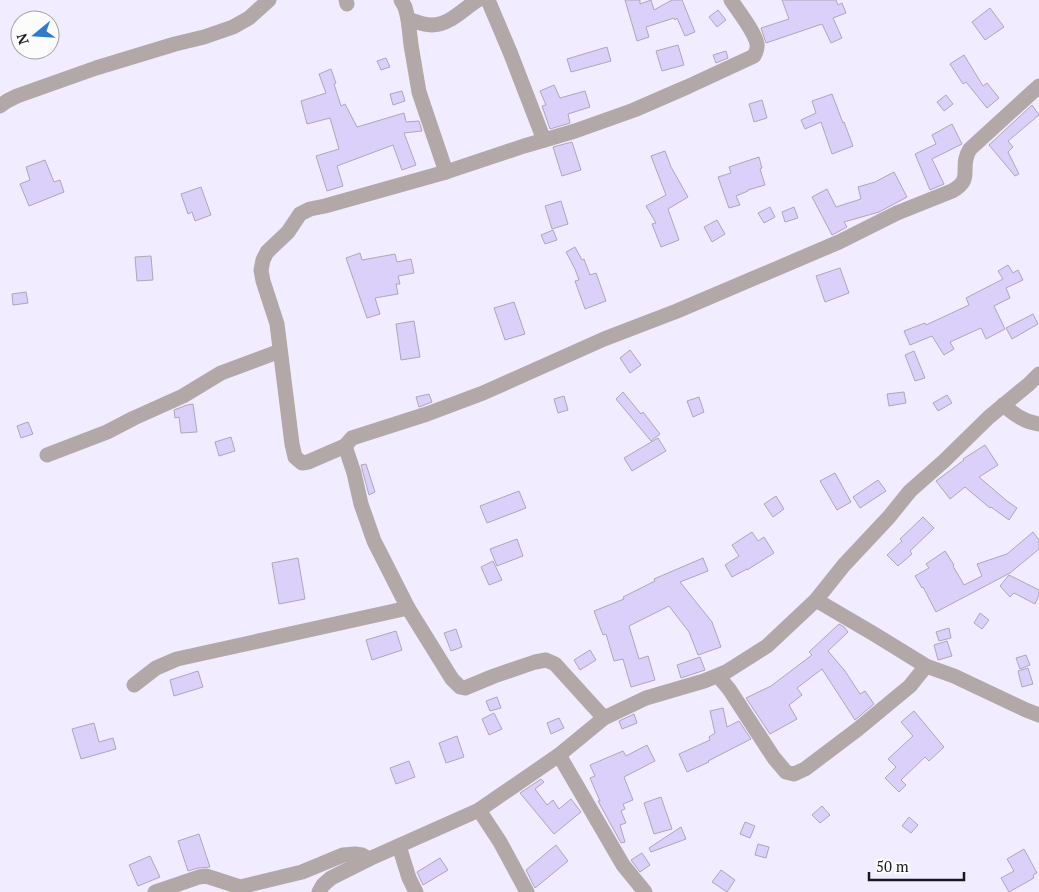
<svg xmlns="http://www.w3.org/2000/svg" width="1039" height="892" viewBox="0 0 1039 892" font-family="'PT Serif',serif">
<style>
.building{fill:#dbd0f9;stroke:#aca7ba}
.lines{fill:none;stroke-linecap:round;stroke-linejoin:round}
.minor{stroke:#b2a8a7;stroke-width:15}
</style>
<rect width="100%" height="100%" fill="#f1ecff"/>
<g class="building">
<path d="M625,0H640V4L651,0L654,10L672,0H682L695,32L685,36L677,18L675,20L674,18L646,27L649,37L637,41Z"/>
<path d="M782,0H836L838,5L842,3L846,13L833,18L842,38L831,43L822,24L766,43L761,28L789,19Z"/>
<path d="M990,8L1004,27L985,40L972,22Z"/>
<path d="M718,10L726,20L717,27L709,17Z"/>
<path d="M678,45L684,65L662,71L656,51Z"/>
<path d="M607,47L611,61L571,72L567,59Z"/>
<path d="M726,51L728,58L716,63L713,55Z"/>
<path d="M964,55L983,86L987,83L999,98L987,108L966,82L963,84L950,64Z"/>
<path d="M386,58L390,67L381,70L377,61Z"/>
<path d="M331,69L336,83L334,84L341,106L345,104L357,127L404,113L406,122L419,121L422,131L404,133L416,165L402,170L393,145L337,166L343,186L327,191L316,156L339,149L330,118L307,124L301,101L326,93L319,74Z"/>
<path d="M554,85L560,98L585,91L590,107L568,114L570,123L550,129L542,106L546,105L540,91Z"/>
<path d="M402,91L405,101L393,105L390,94Z"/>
<path d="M832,94L843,123L844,122L853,146L832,154L821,122L805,129L801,120L816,113L812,101Z"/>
<path d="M946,95L953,104L944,111L937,102Z"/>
<path d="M762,100L767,118L754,122L749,104Z"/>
<path d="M1032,105L1039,115L1008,141L1013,147L1008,152L1019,174L1015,176L989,145Z"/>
<path d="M952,124L962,144L932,159L944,184L930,190L915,154L936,144L932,135Z"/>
<path d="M572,142L581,170L562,176L553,147Z"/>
<path d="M665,151L671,167L688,197L668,209L679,240L661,247L652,224L656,223L646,206L666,195L651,156Z"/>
<path d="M759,157L762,168L760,169L765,185L748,190V191L736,196L740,205L729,208L718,177L731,173L729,167Z"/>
<path d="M45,160L54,182L60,180L64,192L29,206L20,184L30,180L26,167Z"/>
<path d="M894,172L907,197L879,212L844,222L847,227L832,235L812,197L827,189L836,207L861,199L858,187L875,182Z"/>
<path d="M201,187L211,215L195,221L192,212L188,214L181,194Z"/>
<path d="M561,201L568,224L552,229L545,206Z"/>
<path d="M770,207L775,217L764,223L758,213Z"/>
<path d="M794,207L798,218L785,222L782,212Z"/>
<path d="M717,220L725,234L712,242L704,227Z"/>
<path d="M553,230L557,240L545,244L541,235Z"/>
<path d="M575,247L582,260L584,259L590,275L596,273L606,301L585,309L575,281L579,280L575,269L566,252Z"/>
<path d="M360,253L362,260L395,254L397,262L411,259L414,273L398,276L400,284H396L398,294L375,298L380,314L367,318L346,258Z"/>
<path d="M151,256L153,280L137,281L135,257Z"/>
<path d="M1008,265L1013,273L1018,270L1023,280L1006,288L1010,298L994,306L1005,329L986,339L981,328L950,342L954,349L944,355L932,336L910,345L904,331L925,323L926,325L969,305L966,298L1003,279L998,271Z"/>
<path d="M840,268L849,293L825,302L816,276Z"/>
<path d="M26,292L28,303L13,305L12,294Z"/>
<path d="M514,302L525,334L505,340L494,308Z"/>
<path d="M1033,314L1038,324L1012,339L1006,328Z"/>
<path d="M414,321L420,357L401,360L396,324Z"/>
<path d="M630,350L641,365L630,373L620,358Z"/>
<path d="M914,351L925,378L915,381L905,355Z"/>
<path d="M623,392L641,414L643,412L660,434L651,441L616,399Z"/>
<path d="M904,392L906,403L889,406L887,394Z"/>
<path d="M429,394L432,402L419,407L416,397Z"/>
<path d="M947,395L952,403L938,411L933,403Z"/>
<path d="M564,396L568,410L558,413L554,399Z"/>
<path d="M699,397L704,412L693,417L687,401Z"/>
<path d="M193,404L197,432L181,433L179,417L175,418L174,410L187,405Z"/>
<path d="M28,422L33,434L21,438L17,426Z"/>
<path d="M231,437L235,451L219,456L215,442Z"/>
<path d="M658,438L666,451L632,471L624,458Z"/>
<path d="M985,445L998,465L979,477L1007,501L1017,508L1009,520L991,507L990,508L965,487L950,499L936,481L964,460L963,459Z"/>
<path d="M366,464L375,492L369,495L361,465Z"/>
<path d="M835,473L851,502L837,510L820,481Z"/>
<path d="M878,480L886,491L860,508L853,497Z"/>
<path d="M519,491L526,508L487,523L480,506Z"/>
<path d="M776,496L784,509L773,517L764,504Z"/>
<path d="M923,517L934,528L910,551L912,554L898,566L887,555L902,541L900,539Z"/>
<path d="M752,532L758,541L764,537L774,553L747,570V569L732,577L725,565L739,556L732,545Z"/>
<path d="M1033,532L1039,540V549L1010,573L936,612L923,587L922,588L915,576L929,568L926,564L945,551L954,565L953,566L964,585L982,576L977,564L1007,554Z"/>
<path d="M517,539L523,556L497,566L490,549Z"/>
<path d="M298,558L305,599L279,604L272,563Z"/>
<path d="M703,558L708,571L680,582L712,622L721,647L698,655L689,632L669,606L629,626L639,659L648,656L655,680L631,687L623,659L614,661L606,634L603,635L594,611L624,599L623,597L655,581L654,579Z"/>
<path d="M493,561L502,580L489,585L481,567Z"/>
<path d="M1009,575L1039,590V595L1035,604L1014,593L1010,597L1000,586Z"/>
<path d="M980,613L989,620L982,629L974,623Z"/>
<path d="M839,624L844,627L848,632L828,651L845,671L860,694L865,691L874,704L855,720L822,669L797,688L802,695L789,705L797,719L770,734L746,698L771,686L812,655L809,652Z"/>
<path d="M949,628L951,638L939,641L936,632Z"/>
<path d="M456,629L462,647L451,651L444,633Z"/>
<path d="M396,631L402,650L372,660L366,640Z"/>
<path d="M947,641L952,656L938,660L934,645Z"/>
<path d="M590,650L596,660L580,670L574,660Z"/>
<path d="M1026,655L1030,665L1020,669L1016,658Z"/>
<path d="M700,657L705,670L681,678L677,665Z"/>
<path d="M1028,668L1033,684L1022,687L1018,671Z"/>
<path d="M198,671L203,687L174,696L170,680Z"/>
<path d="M497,697L501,708L490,711L486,701Z"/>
<path d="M723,708L727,727L739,721L751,739L708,761L709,762L687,772L679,754L710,740L709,737L715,733L710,711Z"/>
<path d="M914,711L944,747L929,761L925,757L901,780L906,785L899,792L885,778L896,767L888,759L913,736L901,722Z"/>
<path d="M494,713L502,729L489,735L482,719Z"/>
<path d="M634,714L637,723L622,729L619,721Z"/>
<path d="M559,718L564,728L551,734L547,723Z"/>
<path d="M94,723L99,742L113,738L116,749L81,759L72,729Z"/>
<path d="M457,736L464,757L446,763L439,743Z"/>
<path d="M647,745L655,761L624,777L633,800L623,804L625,809L621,811L626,823L620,825L625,842L621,843L598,801H600L590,778L595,776L590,765L623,751L626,756Z"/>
<path d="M409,761L415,777L396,784L390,768Z"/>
<path d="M541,779L544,782L535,789L547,805L553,800L559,809L571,799L581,812L554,834L520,793Z"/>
<path d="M661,797L672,829L654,834L644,803Z"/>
<path d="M822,806L830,815L820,823L812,815Z"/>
<path d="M909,817L918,825L911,833L902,826Z"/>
<path d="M745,822L755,826L750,838L740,834Z"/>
<path d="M681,827L686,839L651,852L649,848Z"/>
<path d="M199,834L210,867L198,868L188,871L178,841Z"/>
<path d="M758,844L769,847L766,858L755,855Z"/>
<path d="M556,845L568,861L535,888L526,870Z"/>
<path d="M1024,849L1037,873L1033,875L1034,878L1009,892L1001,878L1014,871L1007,859Z"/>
<path d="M642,853L650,865L640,872L631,860Z"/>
<path d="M150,856L160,877L138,886L129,865Z"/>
<path d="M440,858L448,870L423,885L417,872Z"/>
<path d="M721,870L735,880L727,892L712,882Z"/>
</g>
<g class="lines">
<g class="minor">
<path d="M346,0L347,4"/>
<path d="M401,0L405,7L408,19C416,22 424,25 432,25C450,25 464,8 478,0"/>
<path d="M488,0L510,52L544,140"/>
<path d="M408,19L411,45L419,92L446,172"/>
<path d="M0,106L7,101L17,96L96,68L175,44L204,37L233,27L249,18L269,0"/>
<path d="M1003,405C1014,414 1024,422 1039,424"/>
<path d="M345,446L352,438L427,414L483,393L604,339L677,311L839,242L897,213L952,191C975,179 958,167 970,149L1039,86"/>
<path d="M47,455L107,432L134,418L183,396L221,373L280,351"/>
<path d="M816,600L874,634L926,666L954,676L1026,710L1039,715"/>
<path d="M718,676L729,689L774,758L786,772L794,774L805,769L858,729L910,686L926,666"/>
<path d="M134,685L156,668L177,659L408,608"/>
<path d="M604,718L555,664L546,660L535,662L494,676L465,688L460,687L452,679L408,608L374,541L361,504L354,473L345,446L308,462L302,463L295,457L292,444L277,324L263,281L261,270L263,260L267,252L288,232L300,214L310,209L325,206L446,172L524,146L575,131L634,110L687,87L754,56C756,52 758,48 757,44C755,32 738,11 731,0"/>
<path d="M559,755L623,865L645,892"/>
<path d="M479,810L500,842L527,892"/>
<path d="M399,846L409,878L416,892"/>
<path d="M155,892L199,877L206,876L240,887L302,872L343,855L355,854L362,855L369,859"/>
<path d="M319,892L323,885L331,878L369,859L479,810L559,755L604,718L646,698L704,681L726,672L767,646L816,600L844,565L889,517L910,491L944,461L989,417L1029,384L1039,374"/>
</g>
</g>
<g transform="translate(35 35) rotate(252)"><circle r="24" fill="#fcfcfc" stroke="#a1a1a3"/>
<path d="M0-4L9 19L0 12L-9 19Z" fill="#2f7bcb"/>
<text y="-8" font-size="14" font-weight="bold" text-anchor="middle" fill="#19181e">N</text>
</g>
<path d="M869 872v8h95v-8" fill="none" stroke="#19181e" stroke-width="2.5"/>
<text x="876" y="872" font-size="15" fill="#19181e" stroke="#fcfcfc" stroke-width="4" paint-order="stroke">50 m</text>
</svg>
